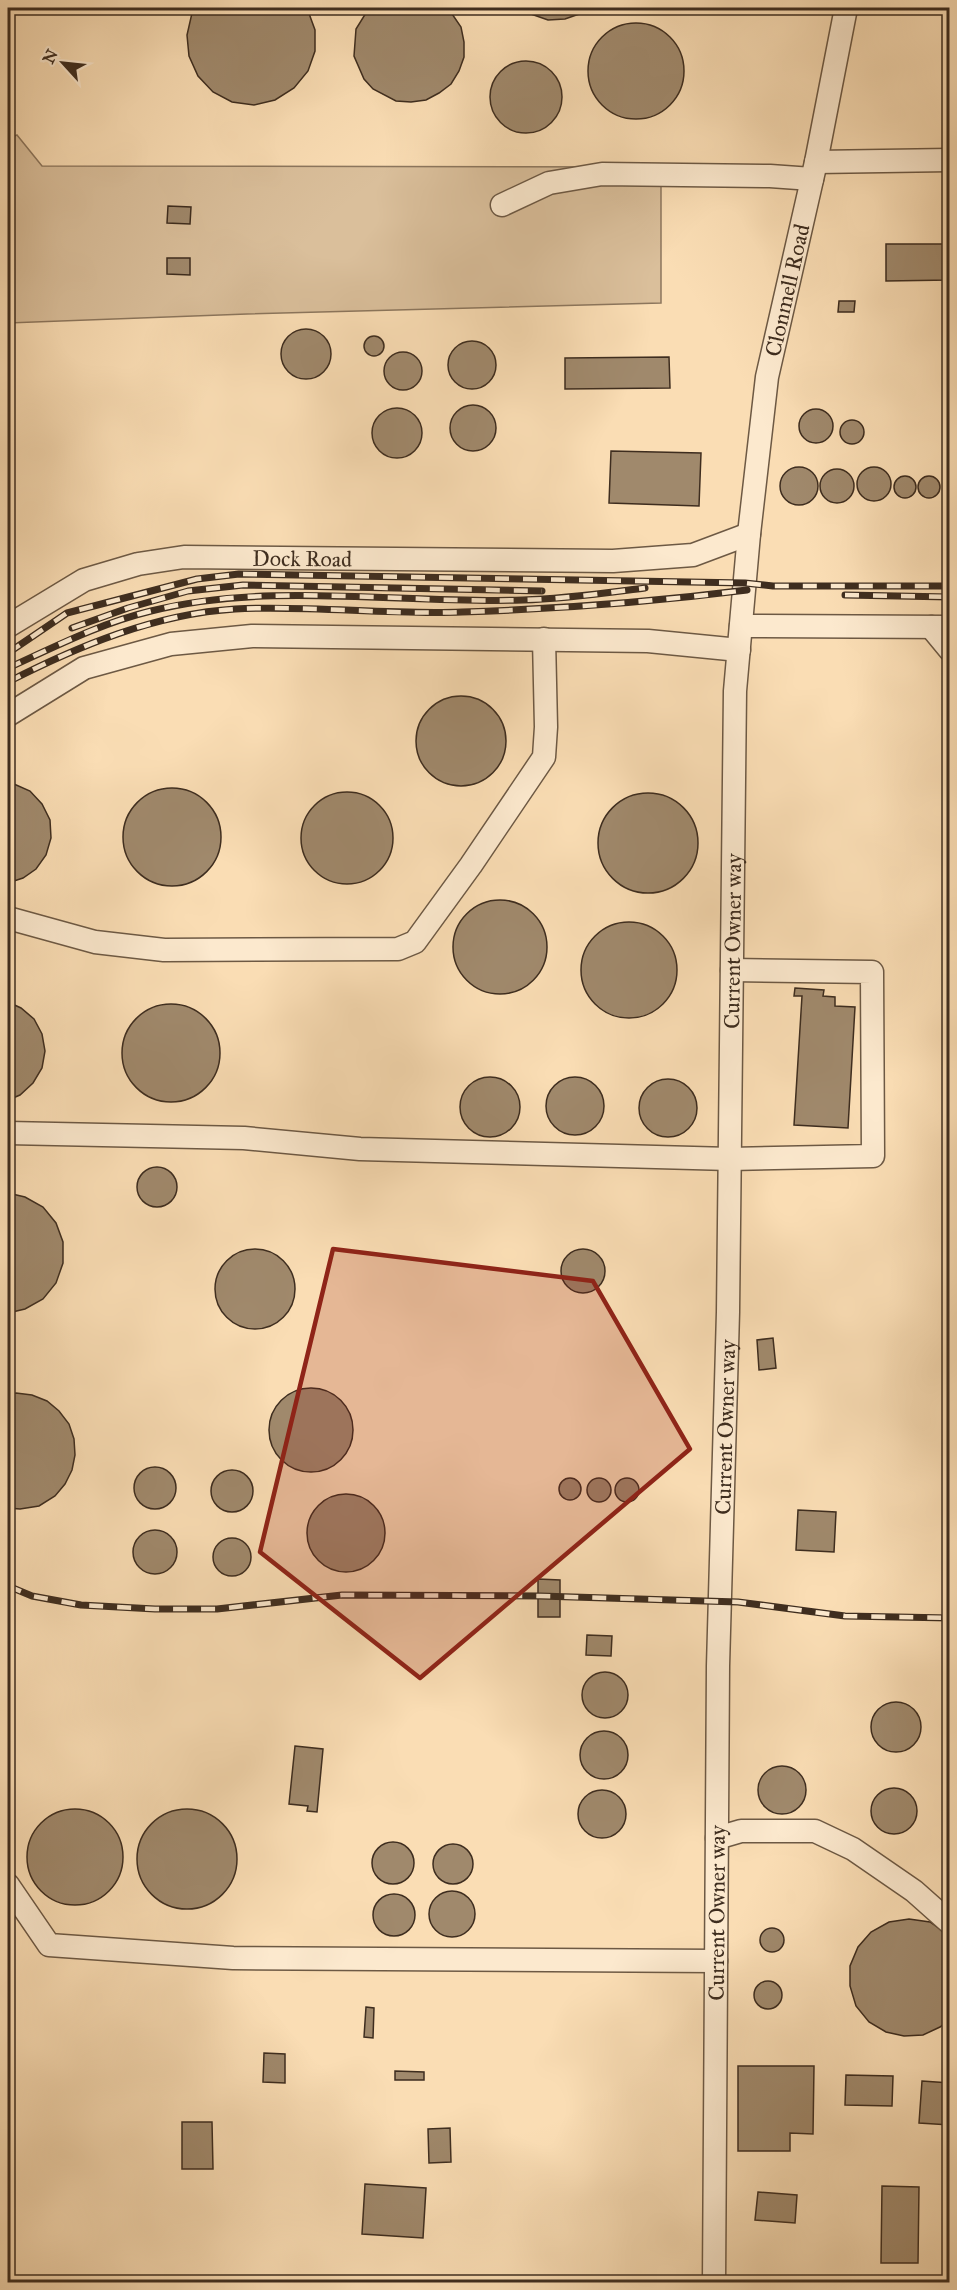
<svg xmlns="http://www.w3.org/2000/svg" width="957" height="2290" viewBox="0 0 957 2290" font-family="'IM FELL Great Primer',serif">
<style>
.green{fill:#dabf9b;stroke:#8c765d;stroke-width:1.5}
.building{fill:#a0896c;stroke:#3e2d1f;stroke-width:1.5}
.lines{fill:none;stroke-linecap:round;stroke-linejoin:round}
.minor-casing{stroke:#6d5944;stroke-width:25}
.minor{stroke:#fce9ce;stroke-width:22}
.rail-casing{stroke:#3e2d1f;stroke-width:7}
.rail{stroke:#fce9ce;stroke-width:4.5;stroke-dasharray:14;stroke-linecap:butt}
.marked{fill:#8f2418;fill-opacity:0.2;stroke:#8f2418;stroke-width:4.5;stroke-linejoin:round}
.labels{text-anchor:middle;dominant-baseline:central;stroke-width:4.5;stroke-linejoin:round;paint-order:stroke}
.street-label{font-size:22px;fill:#3e2d1f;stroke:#fce9ce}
</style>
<rect width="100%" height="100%" fill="#faddb4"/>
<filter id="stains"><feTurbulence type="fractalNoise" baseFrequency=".00333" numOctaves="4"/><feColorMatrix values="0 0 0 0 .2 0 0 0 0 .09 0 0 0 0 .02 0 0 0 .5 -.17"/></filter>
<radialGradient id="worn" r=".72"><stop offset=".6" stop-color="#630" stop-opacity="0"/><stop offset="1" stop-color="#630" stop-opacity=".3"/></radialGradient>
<path class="green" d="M17,135L42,166L661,167V303L247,314L8,323V139Z"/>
<g class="building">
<path d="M196,8H307L315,30V51L308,71L294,88L275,100L254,105L232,102L213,92L198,76L189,56L187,35L192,13Z"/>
<path d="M369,8H448L461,27L464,42V57L459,71L451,84L439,93L426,100L411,102L396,101L373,89L364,79L354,56L356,29Z"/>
<path d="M523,8H588L582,13L565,19L548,20L531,14Z"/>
<path d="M696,8H738L725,12L704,11Z"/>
<circle cx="636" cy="71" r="48"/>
<circle cx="526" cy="97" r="36"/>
<path d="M168,206L191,207L190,224L167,223Z"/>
<path d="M886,244H950V280L886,281Z"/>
<path d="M167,258H190V275L167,274Z"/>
<path d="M839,301H855L854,312H838Z"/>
<circle cx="306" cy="354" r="25"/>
<circle cx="374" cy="346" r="10"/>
<circle cx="472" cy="365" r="24"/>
<circle cx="403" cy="371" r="19"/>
<path d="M669,357L670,388L565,389V358Z"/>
<circle cx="473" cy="428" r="23"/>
<circle cx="397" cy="433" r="25"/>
<circle cx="816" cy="426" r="17"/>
<circle cx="852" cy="432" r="12"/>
<path d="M611,451L701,453L699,506L609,503Z"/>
<circle cx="874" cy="484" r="17"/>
<circle cx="799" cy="486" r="19"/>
<circle cx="837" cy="486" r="17"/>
<path d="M950,475V494L946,490L944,483Z"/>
<circle cx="929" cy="487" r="11"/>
<circle cx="905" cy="487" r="11"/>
<circle cx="461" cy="741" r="45"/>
<path d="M8,783L14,784L30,791L42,804L50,820L51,838L46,855L36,869L23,878L8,883Z"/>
<circle cx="172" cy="837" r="49"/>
<circle cx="347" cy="838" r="46"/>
<circle cx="648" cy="843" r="50"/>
<circle cx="500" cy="947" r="47"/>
<circle cx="629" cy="970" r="48"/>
<path d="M795,988L824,990L823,996L835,997V1006L855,1007L848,1128L794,1125L802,996H794Z"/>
<path d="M8,1002L21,1008L34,1019L42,1034L45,1051L42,1068L33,1083L20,1095L8,1100Z"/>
<circle cx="171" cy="1053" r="49"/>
<circle cx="575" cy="1106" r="29"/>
<circle cx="490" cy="1107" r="30"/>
<circle cx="668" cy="1108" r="29"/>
<circle cx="157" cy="1187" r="20"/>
<path d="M8,1193L25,1197L43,1207L56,1223L63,1242V1263L56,1283L43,1299L25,1309L8,1313Z"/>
<circle cx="255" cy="1289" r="40"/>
<circle cx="583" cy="1271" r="22"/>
<path d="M773,1338L776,1368L759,1370L757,1340Z"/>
<circle cx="311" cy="1430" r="42"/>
<path d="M16,1393L32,1395L47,1401L59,1411L69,1424L74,1439L75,1455L72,1470L65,1484L55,1496L39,1506L20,1509L8,1508V1395Z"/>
<circle cx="155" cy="1488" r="21"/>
<circle cx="232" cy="1491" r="21"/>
<circle cx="570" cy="1489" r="11"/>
<circle cx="599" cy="1490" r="12"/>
<circle cx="627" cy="1490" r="12"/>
<circle cx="346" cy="1533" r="39"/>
<path d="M798,1510L836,1512L834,1552L796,1550Z"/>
<circle cx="155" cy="1552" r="22"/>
<circle cx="232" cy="1557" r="19"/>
<path d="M538,1579L560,1580V1617H538Z"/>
<path d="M587,1635L612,1636L611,1656L586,1655Z"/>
<circle cx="605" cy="1695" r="23"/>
<circle cx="896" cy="1727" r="25"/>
<circle cx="604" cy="1755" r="24"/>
<path d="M295,1746L323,1749L317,1812L307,1811L308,1806L289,1804Z"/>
<circle cx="782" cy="1790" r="24"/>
<circle cx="894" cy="1811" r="23"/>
<circle cx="602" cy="1814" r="24"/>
<circle cx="75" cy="1857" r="48"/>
<circle cx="187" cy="1859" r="50"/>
<circle cx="393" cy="1863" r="21"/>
<circle cx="453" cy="1864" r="20"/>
<circle cx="452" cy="1914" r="23"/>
<circle cx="394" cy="1915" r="21"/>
<path d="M909,1919L930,1922L950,1936V2019L940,2027L923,2035L904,2036L886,2032L869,2022L856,2006L850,1986V1966L858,1947L871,1932L889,1922Z"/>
<circle cx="772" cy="1940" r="12"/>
<circle cx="768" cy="1995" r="14"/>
<path d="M366,2007L374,2008L373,2038L364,2037Z"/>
<path d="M264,2053L285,2054V2083L263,2082Z"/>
<path d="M738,2066H814L813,2134L790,2133V2151H738Z"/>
<path d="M395,2071L424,2072V2080H395Z"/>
<path d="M846,2075L893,2076L892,2106L845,2105Z"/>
<path d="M922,2081L950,2083V2125L919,2123Z"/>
<path d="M182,2122H212L213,2169H182Z"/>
<path d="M450,2128L451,2162L429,2163L428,2129Z"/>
<path d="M365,2184L426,2188L423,2238L362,2234Z"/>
<path d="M882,2186L919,2187L918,2263H881Z"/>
<path d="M758,2192L797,2195L795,2223L755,2220Z"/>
</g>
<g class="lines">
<g class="minor-casing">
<g id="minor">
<path d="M816,162L950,160"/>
<path d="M502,205L549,183L602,174L770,176L812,179"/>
<path id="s1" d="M8,626L84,580L138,564L184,557L613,561L693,555L749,534"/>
<path d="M741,626L950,627"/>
<path d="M931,627L950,650"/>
<path d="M8,715L84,668L171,644L252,636L648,641L739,650"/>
<path d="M8,918L95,942L164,950L398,949L415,942L471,865L544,757L546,727L544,639"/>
<path d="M8,1133L244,1138L360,1149L730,1159L873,1156L872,972L732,970"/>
<path d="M717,1838L741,1831H815L853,1849L914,1891L950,1923"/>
<path d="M8,1885L49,1945L233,1958L716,1961"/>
<path id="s2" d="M714,2282L718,1666L728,1312L735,691L749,534L767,377L816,162L846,8"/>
</g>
</g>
<use href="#minor" class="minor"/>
<g class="rail-casing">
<g id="rail">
<path d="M845,595L950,597"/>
<path d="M72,628L128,608L188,591L243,585L542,591"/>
<path d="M8,653L67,613L197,579L239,574L745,583L773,586H950"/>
<path d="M8,668C54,647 101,623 151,611C270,581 402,604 523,600C564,599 605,593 645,588"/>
<path d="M8,682C78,646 155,614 235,609C310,605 386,615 462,612C557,609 652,602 747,590"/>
<path d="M8,1586L32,1596L81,1605L155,1609H217L342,1595L540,1596L738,1602L845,1616L950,1618"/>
</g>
</g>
<use href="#rail" class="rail"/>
</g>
<path class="marked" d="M333,1249L593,1281L690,1449L420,1678L260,1552Z"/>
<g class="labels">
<g class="street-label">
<text stroke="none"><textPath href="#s2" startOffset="1996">Clonmell Road</textPath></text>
<text stroke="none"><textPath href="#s1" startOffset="310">Dock Road</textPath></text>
<text stroke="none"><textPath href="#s2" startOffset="1341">Current Owner way</textPath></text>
<text stroke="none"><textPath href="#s2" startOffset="855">Current Owner way</textPath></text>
<text stroke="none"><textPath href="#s2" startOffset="369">Current Owner way</textPath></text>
</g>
</g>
<rect width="957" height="2290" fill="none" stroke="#faddb4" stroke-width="30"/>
<rect x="9" y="9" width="939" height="2272" fill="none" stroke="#3e2d1f" stroke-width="3"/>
<rect x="15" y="15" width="927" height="2260" fill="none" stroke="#3e2d1f" stroke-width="1.5"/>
<g transform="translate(63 63) rotate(297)" stroke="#fce9ce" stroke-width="4.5" paint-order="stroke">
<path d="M0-4.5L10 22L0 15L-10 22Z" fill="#3e2d1f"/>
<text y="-9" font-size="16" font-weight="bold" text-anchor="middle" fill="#3e2d1f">N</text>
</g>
<rect width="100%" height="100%" filter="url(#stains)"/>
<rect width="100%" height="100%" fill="url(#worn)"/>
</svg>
